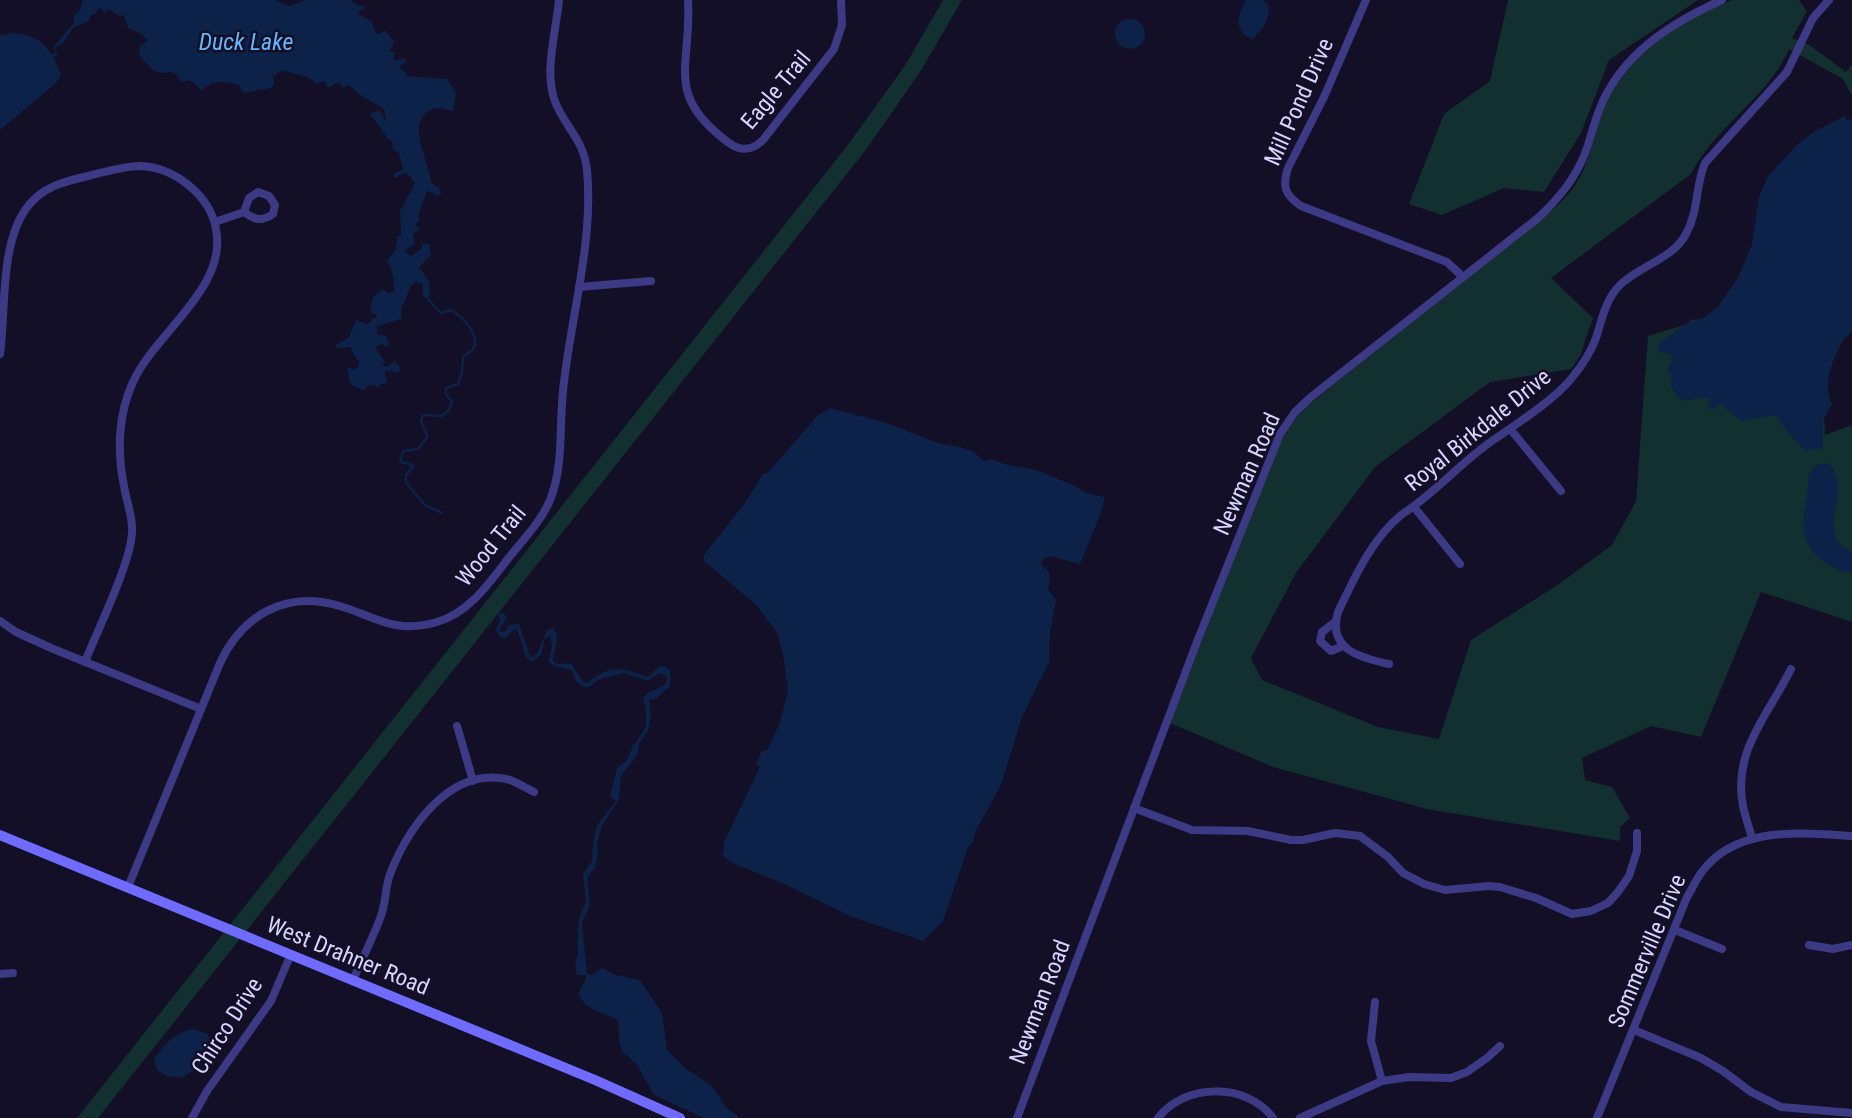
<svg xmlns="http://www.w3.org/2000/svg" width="1852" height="1118" viewBox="0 0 1852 1118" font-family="'Roboto Condensed',sans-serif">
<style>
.green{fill:#12302f}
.water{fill:#0c2248}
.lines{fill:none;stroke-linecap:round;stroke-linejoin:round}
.stream{stroke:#0c2248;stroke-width:2.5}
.street{stroke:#3d3a85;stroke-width:8}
.secondary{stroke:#6f6bff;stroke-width:10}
.labels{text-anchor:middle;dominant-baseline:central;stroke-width:5;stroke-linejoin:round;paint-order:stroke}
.street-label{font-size:23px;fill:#d9d4ff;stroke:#130f26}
.water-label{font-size:24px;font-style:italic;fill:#62b6ff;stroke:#130f26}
</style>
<rect width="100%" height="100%" fill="#130f26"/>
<g class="green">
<path d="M943,0H962L920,72L865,151L98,1118H77L847,146L906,64Z"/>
<path d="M1508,0H1698L1609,60L1581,133L1544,192L1504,188L1442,215L1409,204L1444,114L1490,81Z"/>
<path d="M1732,0H1799L1807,11L1792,38L1808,44L1846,72L1852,64V96L1843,79L1789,49C1767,99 1715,126 1691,174L1551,278L1593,318L1580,356L1571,369L1490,382L1375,467L1296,573L1251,658L1262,680L1378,727L1439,739L1471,640L1559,584L1612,545L1636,501L1648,336L1684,325L1692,320L1702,319L1718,307L1739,276L1752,245L1759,198L1767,178L1797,145L1814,132L1845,116L1847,121L1852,117V331C1848,336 1843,339 1841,344C1831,361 1822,387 1832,404L1824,417L1825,435L1852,425V622L1761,592L1701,737L1651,726L1582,758L1585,780L1612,787L1630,818L1620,827V841L1427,809L1273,767L1170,723L1274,456L1285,433L1301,411L1560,203C1566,196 1573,190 1577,182C1592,158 1595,128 1606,102C1622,64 1658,36 1693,17C1706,11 1720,6 1732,0Z"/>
</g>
<g class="water">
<path d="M83,0H275L289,6L306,0H351L357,5L364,6L365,10H360L358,14L371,21L376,33L380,34L385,30L394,42L390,51L395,53L393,58L395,61L403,58L406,60V62L401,65L400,69L407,72L406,76L447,79L456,93L453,110L450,111C440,107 433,106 425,114C409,129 430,164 431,183L438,187L441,194L436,196L430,191L427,192L419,213V221L415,224L420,230L413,234L415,243L405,251L411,256L421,249L423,243L429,244L431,255L419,267L429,281L430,296L425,298L422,293L423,284L416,282C405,289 409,300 402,305L401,319L377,326V334L386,336L389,345L387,347L382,344L375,347L385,362L382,365L387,367L395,361L400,368L399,372L386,371L385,376L388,383L380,384L379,388L374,385L368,386L365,391L351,385L347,369L349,367L353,370L359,366V361L354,355L351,347L335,348L336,345L349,337L356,320L367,324L371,322L373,318H377L376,314H372L370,309L373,297L383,289L388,293L395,291L392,271L387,261L396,249L397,237L401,235L400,211L415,183L407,173L399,175L397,178L394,177L395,173L403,170L399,153L393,149L392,141L389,140L370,114L379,110L386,121L384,109L360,95L349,85L344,88L340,84L336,83L328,88L324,81L316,83L308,77L281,70L280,73L277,72V75H273L274,84L271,88L243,93L239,85C224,83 215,77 202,91C195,85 193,78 181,82L177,75L172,72C153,75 153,70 139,55L140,47L148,40L140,33L128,28L124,15L119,16L109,9L105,13L100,7L97,12L90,16V20L73,28L63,43L55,48L57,53L55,54L54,46L74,23V16L80,10Z"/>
<path d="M1246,0H1262L1268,4C1271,19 1263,31 1252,39C1233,31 1237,15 1246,0Z"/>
<circle cx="1130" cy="34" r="15"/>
<path d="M13,33C42,35 51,49 61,75L56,83L0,130V35Z"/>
<path d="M1845,116L1847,121L1852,117V331C1848,336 1843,339 1841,344C1831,361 1823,387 1832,404L1823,420V446L1822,449H1811L1807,452L1788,433L1776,415L1741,421L1727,410L1722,403L1714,409H1709L1707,404L1711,399L1707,397L1682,401C1675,393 1667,387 1672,375L1667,370L1673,358L1669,354L1660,352L1658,346L1660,342L1689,322L1703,319L1718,307L1739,276L1752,245L1759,198L1767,178L1797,145L1814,132Z"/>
<path d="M830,408L887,423L938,443L960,447L973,451L984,461L992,459L1004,464L1036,470L1073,485L1086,493L1105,497L1100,515L1080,564L1050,556L1043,559L1041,565C1052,571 1051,577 1048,589L1056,600L1050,634L1049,662L1022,717L1001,785L976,830L973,842L968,847L943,921L923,941L852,917L780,882L732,863L723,856L724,842L760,767L756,763L762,751L767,750L780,723L788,690L783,655L777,632L755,604L704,561L703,556L744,504L764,473H768L817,416Z"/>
<path d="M1828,463C1852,486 1823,520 1839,542C1841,547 1848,549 1852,552V573C1840,572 1831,567 1822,560C1791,537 1808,508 1809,474C1813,465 1819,464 1828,463Z"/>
<path d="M503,613L508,617L500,628V632L506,631L509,625L519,624L530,656L533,657L538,652L547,630L553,628C562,639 553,649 553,661L558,664L571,663L583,682L587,683C614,663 619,668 648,677L659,666L666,667L670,671V686L656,699L649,700L651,715L648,731L639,744L638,754L621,776L619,799L602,826L597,842L598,852L595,868L587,877L590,905L582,923L587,974L592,975L602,968L616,975L640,980L662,1013L667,1050L685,1068L712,1086L726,1107L740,1118H704L654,1095L637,1065L622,1051L619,1041L618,1020C602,1012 587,1011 578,994L586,979V975H577L575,964L578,955V926L580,915L586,902L583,874L592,861L593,842L597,825L616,801L610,795L617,768L626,761L633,746L646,727V713L643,698C649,689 661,690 667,682V677L661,673L647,681L624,673L598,680L589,687H584L577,682L571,670L557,667L548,662L552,647L550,635L545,638L541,655L532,662L526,657L517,629H514L506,638L501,637L496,631L500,619L498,614Z"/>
<path d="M193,1029L208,1034C214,1053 197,1070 181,1078L167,1076L157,1070L154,1060C163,1044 176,1032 193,1029Z"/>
</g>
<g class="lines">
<g class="stream">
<path d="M50,56L56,55"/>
<path d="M427,298L441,313L451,310C462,316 481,335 473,349C470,353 466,354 463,357L462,372L458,384L446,388V394L452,402L449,410L442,416L423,415L421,421C426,438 433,431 418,449L403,451L400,462L413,465L406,476V483L425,505L442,513"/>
</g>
<g class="street">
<path d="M688,0C692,67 663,94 729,143C741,152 753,150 763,140L834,49L842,25L841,0"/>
<path d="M1366,0L1324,97L1288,168C1282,187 1285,195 1301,206L1447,262L1463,277"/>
<path d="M215,222L244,212C255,220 261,222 273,214L275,205L269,196L258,192L249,198L244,212"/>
<path d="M579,287L651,281"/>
<path d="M0,354C6,310 0,247 25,210C41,187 62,182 88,176C104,172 124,166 140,166C174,167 210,195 216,229C228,288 155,333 133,382C118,414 117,452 124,486C126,500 132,514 132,528C134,557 97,631 85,662"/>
<path d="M1511,430L1561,491"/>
<path d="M1414,507L1460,564"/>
<path d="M0,621L16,632L51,648L201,709"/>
<path d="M1335,622L1322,632L1320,641L1331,651L1343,646"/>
<path d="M1389,664C1360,658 1327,649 1338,612C1355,577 1371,540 1401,515C1434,494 1460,463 1492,441C1515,425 1554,400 1571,379C1581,367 1591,352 1596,338C1602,320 1605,300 1620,285C1640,265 1672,260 1686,234C1699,211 1695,186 1705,163L1787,72L1813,18L1829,0"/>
<path d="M457,726L473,781"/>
<path d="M1134,808L1192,830L1248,831L1291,840H1303L1335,833L1360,836L1388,857L1403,873L1424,884L1445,890L1489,886L1500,887L1536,898L1572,914L1591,911L1608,903L1618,892L1629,876L1637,851V833"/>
<path d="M1752,838C1749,827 1745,816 1743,806C1732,751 1769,714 1791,669"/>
<path d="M128,887L220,663C242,616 284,591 336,605C374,615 393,635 437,622C468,613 488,585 507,560C521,542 541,522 550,500C564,466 559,426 563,391C570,319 594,243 587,170C584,141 567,129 556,104C543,73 556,33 559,0"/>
<path d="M1675,930L1722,949"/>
<path d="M1809,945L1833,949L1852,945"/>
<path d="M0,974L13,973"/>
<path d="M353,980C362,959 373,938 381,916C386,902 385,888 390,874C408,828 451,764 510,780C518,783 526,788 534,792"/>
<path d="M1375,1002L1371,1041L1382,1081"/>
<path d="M1634,1030L1701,1058L1723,1071L1751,1092L1781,1107L1852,1113"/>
<path d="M192,1118L207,1091L271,1001L291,954"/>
<path d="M1017,1118L1197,642L1280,434L1295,412L1311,397L1538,218C1560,197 1577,177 1587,148C1593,130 1597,110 1607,93C1631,48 1677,20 1722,0"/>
<path d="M1158,1118C1185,1083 1246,1082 1273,1118"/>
<path d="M1300,1118L1382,1081L1409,1077L1451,1078L1467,1072L1487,1058L1500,1046"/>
<path d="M1597,1118L1687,897C1692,889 1696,880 1701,873C1736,825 1800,833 1852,836"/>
</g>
<path class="secondary" d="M0,835L595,1080L680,1118"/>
</g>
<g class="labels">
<g class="street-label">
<text transform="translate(776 90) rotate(-50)">Eagle Trail</text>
<text transform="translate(1299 102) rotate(-66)">Mill Pond Drive</text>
<text transform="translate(1478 430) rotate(-39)">Royal Birkdale Drive</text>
<text transform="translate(1247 474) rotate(-66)">Newman Road</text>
<text transform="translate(491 546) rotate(-51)">Wood Trail</text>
<text transform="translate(1647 951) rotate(-67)">Sommerville Drive</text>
<text transform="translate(348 956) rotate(22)">West Drahner Road</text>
<text transform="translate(1040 1002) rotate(-69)">Newman Road</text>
<text transform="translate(227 1026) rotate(-57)">Chirco Drive</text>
</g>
<g class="water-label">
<text x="246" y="42">Duck Lake</text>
</g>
</g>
</svg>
